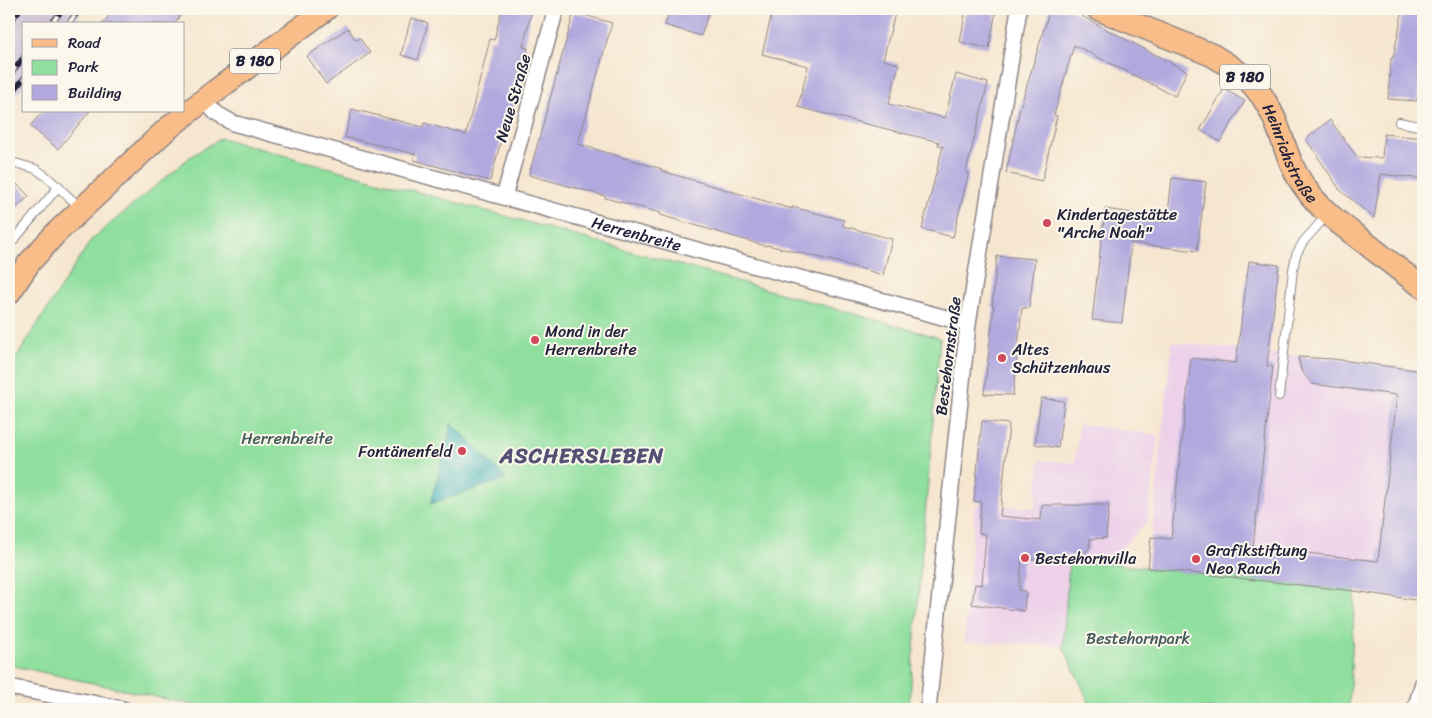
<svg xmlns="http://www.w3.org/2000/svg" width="1432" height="718" viewBox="0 0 1432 718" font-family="Sriracha,sans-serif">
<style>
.built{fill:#edd1e9}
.industrial{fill:#ccbfd4}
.green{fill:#8fdf9e;stroke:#58806c}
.water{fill:#3daeb6;stroke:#306878}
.building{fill:#b0a8de}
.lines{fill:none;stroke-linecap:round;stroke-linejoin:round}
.service-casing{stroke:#8c8485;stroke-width:10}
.minor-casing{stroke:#8c8485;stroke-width:18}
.primary-casing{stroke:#8c8485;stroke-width:25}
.service{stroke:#fff;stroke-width:8}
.minor{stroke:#fff;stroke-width:15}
.primary{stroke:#f8bd89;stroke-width:22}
.rail-casing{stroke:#22223b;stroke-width:5.5}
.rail{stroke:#fbf7ec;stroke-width:4;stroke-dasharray:11;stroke-linecap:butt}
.poi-dot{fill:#d1495b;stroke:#fbf7ec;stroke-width:2}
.labels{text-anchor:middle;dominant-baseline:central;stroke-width:4;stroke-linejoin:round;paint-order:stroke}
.shield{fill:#fbf7ec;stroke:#636270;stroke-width:1}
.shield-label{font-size:15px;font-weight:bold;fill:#22223b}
.street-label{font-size:16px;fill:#22223b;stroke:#fbf7ec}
.poi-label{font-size:16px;fill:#22223b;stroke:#fbf7ec;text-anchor:start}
.park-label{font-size:16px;fill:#435b59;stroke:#fbf7ec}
.district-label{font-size:21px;font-weight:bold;letter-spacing:1px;fill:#545174;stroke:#fbf7ec}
</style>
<rect width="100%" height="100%" fill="#fbf7ec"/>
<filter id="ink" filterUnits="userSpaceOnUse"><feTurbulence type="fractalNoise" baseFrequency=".02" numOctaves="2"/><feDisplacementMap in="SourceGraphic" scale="10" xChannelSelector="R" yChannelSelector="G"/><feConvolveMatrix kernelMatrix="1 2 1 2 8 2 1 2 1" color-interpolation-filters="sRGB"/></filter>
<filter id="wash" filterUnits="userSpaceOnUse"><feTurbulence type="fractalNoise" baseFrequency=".0096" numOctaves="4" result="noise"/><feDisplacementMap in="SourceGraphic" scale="20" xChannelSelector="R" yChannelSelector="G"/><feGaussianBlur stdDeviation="1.12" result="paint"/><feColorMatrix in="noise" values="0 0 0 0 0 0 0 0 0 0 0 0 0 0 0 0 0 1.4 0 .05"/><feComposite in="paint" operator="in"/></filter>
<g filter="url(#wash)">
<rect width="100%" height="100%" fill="#f6e6cf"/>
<g class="built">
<path d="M1249,261L1279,265L1269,353L1333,359L1423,371V601L1354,591L1148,568L1172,342L1238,349Z"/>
<path d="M1079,424L1158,435L1148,521L1106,563L1069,562L1063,646L964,642L975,505L1035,508L1040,460L1075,463Z"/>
</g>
<path class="industrial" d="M9,9H84L72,24H24V85L9,105Z"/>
<g class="green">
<path d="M221,138L498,214L940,338L909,709H212L9,665V369L91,240L190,157Z"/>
<path d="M1069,562L1106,563L1355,591L1349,709H1092L1063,646Z"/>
</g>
<path class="water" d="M452,423L506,479L430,504Z"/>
<g id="blocks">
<g class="building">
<path d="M115,9H186L174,24H102Z"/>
<path d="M502,9H532L523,47L528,48L510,121L507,120L490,181L414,160L415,154L345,137L352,109L423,127L424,123L466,135L490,39L494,40Z"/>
<path d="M670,9H710L701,36L665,25Z"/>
<path d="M773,9H880L895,13L883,60L899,64L889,104L945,118L956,74L988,83L966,172H969L953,237L922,229L943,146L938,145L939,142L798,107L808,66L762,54Z"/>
<path d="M966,9H983L996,11L989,48L960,42Z"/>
<path d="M1050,9H1069L1104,28L1187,71L1175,96L1074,45L1054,115L1057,116L1042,181L1006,173L1020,108Z"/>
<path d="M1403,9H1423V40H1420L1418,79H1423V93H1418L1417,101L1388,99L1391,58H1393Z"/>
<path d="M574,12L612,23L578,144L662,169V171L792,209V207L844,220L843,226L892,239L883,275L834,261L767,245L766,246L660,215L661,213L605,198V196L529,175Z"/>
<path d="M411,18L428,23L418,60L401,55Z"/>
<path d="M348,28L356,40L360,38L370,53L326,84L307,56Z"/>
<path d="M1224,89L1245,101L1220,142L1200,130Z"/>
<path d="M43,111H90L58,149L30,126Z"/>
<path d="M1330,120L1357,157L1382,158L1384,134L1423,138V179L1381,174L1374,218L1340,190L1306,139Z"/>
<path d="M1172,178L1206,182L1197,251L1131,243L1122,323L1092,320L1105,209L1140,214L1139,219L1167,222Z"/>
<path d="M17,184L29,196L9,215V192Z"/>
<path d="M997,256L1035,259L1029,308H1022L1013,395L984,394L994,306H992Z"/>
<path d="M1249,261L1279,265L1267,366L1273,367L1253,547L1378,561L1397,395L1312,384L1301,370L1298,357L1333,359L1423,371V601L1354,591L1148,568L1151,537L1171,539L1191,358L1236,363Z"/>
<path d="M1041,398L1064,401L1058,448L1035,444Z"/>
<path d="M982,421L1009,424L1000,516L1041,520L1042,505H1109L1106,538L1090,539L1089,549L1082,557L1066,555V563L1022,558L1019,590L1026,591L1024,611L972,604L975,584L982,585L986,534L979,533L981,502L974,501Z"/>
</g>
</g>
</g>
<g filter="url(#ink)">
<use href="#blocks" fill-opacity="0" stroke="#8c8485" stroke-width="1"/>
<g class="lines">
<g class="service-casing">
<g id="service">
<path d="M1399,122L1423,127"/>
<path d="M9,171L15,163L36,169L47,177L81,208"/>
<path d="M9,246L59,186"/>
<path d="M1279,396L1293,270L1296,255L1303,242L1327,215"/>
</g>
</g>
<g class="minor-casing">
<g id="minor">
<path id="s1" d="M204,100L217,114L233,123L968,324"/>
<path d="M504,197L556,9"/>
<path d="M9,687L123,709"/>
<path d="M928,709L968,324L1019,9"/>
<path d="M1415,709L1423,683"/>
</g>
</g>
<g class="primary-casing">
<g id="primary">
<path id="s2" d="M1098,9L1212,55C1249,76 1266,93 1280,133C1287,153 1293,172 1306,189C1322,212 1346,228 1368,245C1386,259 1404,274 1423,287"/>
<path d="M9,293L29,263L55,234L167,129L214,92L326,9"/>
</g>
</g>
<use href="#service" class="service"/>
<use href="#minor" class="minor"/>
<use href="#primary" class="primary"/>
<g class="rail-casing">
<g id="rail">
<path d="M9,24L20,9"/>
<path d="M51,24L63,9"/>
<path d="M68,24L80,9"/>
<path d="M9,76L24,57"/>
<path d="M9,97L24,78"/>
</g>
</g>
<use href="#rail" class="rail"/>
</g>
</g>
<g class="poi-dot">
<circle cx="1047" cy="223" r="5"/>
<circle cx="535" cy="340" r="5"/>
<circle cx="1002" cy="358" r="5"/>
<circle cx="462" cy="451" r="5"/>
<circle cx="1025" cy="558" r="5"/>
<circle cx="1196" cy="559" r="5"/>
</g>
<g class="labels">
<g class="shield">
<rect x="230" y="48.5" width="50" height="25" rx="4"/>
<rect x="1220" y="64.5" width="50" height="25" rx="4"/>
</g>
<g class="shield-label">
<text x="255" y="61">B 180</text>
<text x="1245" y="77">B 180</text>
</g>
<g class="street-label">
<text transform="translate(513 98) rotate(-74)">Neue Straße</text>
<text stroke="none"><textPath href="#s2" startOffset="252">Heinrichstraße</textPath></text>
<text stroke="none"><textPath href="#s1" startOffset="456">Herrenbreite</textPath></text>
<text transform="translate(948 356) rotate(-83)">Bestehornstraße</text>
</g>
<g class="poi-label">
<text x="1057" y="214">Kindertagestätte<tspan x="1057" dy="18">"Arche Noah"</tspan></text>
<text x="545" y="331">Mond in der<tspan x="545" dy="18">Herrenbreite</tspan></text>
<text x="1012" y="349">Altes<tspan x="1012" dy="18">Schützenhaus</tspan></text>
<text x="452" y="451" text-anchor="end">Fontänenfeld</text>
<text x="1206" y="550">Grafikstiftung<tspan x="1206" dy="18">Neo Rauch</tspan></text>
<text x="1035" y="558">Bestehornvilla</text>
</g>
<g class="park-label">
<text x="287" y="438">Herrenbreite</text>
<text x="1138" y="638">Bestehornpark</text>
</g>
<g class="district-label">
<text x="582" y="456">ASCHERSLEBEN</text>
</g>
</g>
<rect width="1432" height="718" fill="none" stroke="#fbf7ec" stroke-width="30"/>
<rect x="22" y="22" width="162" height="90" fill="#fbf7ec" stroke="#a4a2a5"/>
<rect x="32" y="39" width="25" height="8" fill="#f8bd89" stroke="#a4a2a5"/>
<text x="68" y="48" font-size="15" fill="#22223b">Road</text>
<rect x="32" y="60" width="25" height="15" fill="#8fdf9e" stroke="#a4a2a5"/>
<text x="68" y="72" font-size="15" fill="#22223b">Park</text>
<rect x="32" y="85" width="25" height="15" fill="#b0a8de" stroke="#a4a2a5"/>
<text x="68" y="98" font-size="15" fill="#22223b">Building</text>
</svg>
